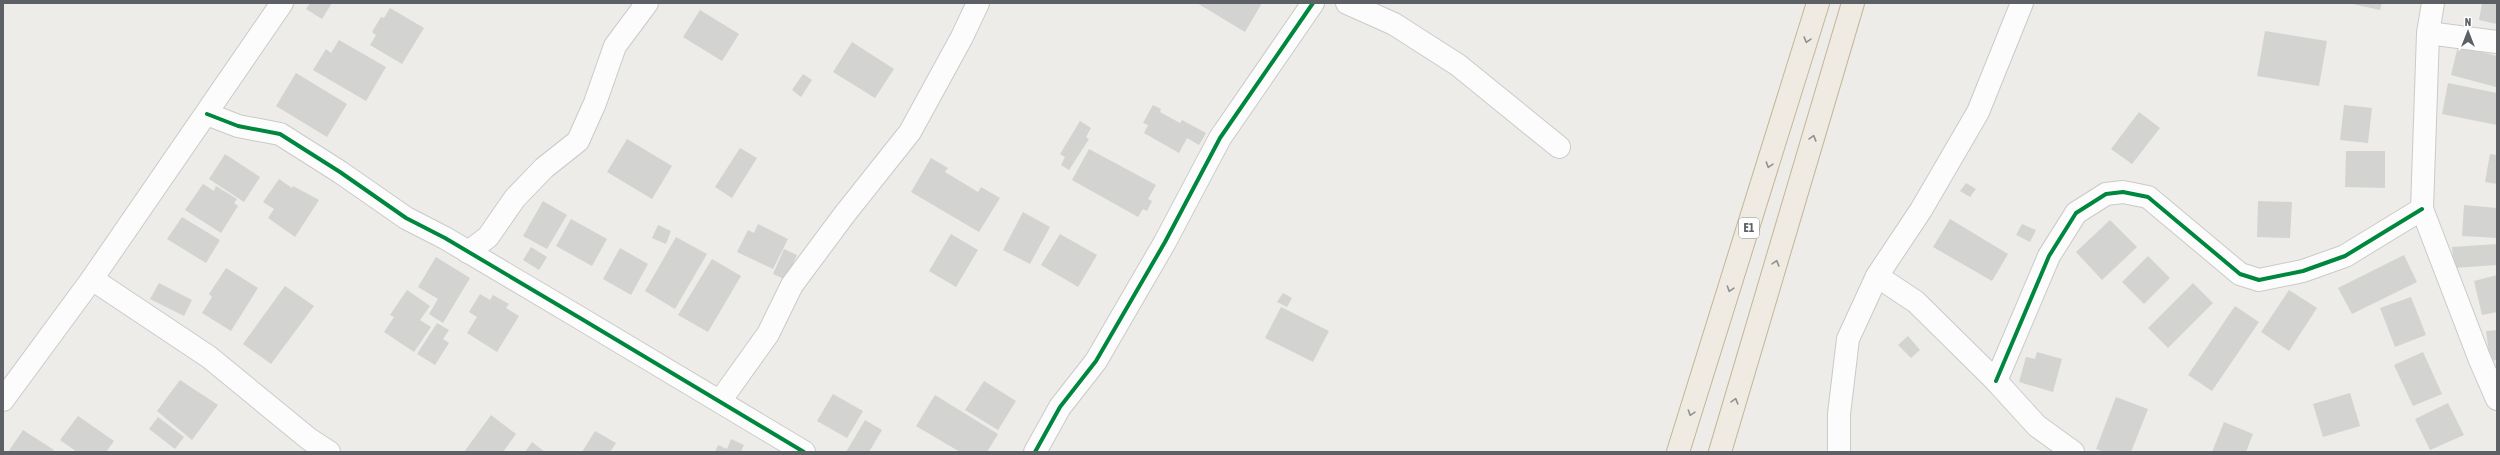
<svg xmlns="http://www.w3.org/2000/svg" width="2500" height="455" viewBox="0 0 2500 455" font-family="'Asap Condensed',sans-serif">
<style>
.building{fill:#d3d3d1}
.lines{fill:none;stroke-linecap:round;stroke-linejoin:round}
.minor-casing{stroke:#c9caca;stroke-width:24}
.highway-casing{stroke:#c3b697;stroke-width:24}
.minor{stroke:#fcfcfc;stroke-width:22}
.highway{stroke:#efebe2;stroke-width:22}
.cycleway-casing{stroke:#fff;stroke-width:6}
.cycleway{stroke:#00873e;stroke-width:4}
.oneway{stroke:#909191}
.labels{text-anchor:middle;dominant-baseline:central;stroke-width:3.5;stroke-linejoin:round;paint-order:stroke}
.shield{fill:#fff;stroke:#8e9093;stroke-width:1}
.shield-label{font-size:12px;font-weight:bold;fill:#5d6165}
</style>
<rect width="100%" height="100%" fill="#edece8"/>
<g class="building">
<path d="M310,3H332L322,19L306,9Z"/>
<path d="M1197,3H1262L1245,32Z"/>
<path d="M2348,3H2382L2380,10Z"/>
<path d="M2482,3H2497V24L2479,20Z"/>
<path d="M390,8L424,28L402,64L370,45L376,35L372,32L381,17L384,18Z"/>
<path d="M700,10L739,34L722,61L683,37Z"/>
<path d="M2265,31L2327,41L2319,86L2257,76Z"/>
<path d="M339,40L386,67L366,101L313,70L326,49L331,53Z"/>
<path d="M852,42L894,69L875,98L833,72Z"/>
<path d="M2458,46L2497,56L2496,87L2451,75Z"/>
<path d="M296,73L347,104L327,137L276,106Z"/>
<path d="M803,74L812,80L801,97L792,90Z"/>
<path d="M2448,83L2497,93V125L2442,114Z"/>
<path d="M1153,105L1161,109L1160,112L1180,123L1182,120L1206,133L1199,145L1187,138L1179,153L1144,133L1148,125L1143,123Z"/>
<path d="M2344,105L2372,108L2368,143L2340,140Z"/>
<path d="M2139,112L2160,128L2132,164L2111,149Z"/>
<path d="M1080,121L1091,128L1086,137L1089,139L1069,170L1061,165L1065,157L1060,154Z"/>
<path d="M627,139L672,166L652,199L607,172Z"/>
<path d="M740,148L757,158L732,198L715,187Z"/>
<path d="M1089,149L1156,185L1148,199L1152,201L1147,211L1143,209L1138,217L1072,180Z"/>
<path d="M2346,151H2385V188L2345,187Z"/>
<path d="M225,154L260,177L244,202L209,179Z"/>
<path d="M2490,154L2497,155V184L2485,182Z"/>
<path d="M931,158L948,168L945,172L978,192L981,187L1000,198L979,232L911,192Z"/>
<path d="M279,179L292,188L293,186L319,200L295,237L268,218L274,209L263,202Z"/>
<path d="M1966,183L1976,189L1970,197L1960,191Z"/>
<path d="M203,184L214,191L216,186L237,199L234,203L238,206L221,233L185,210Z"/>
<path d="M543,201L567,215L547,249L523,236Z"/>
<path d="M2258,201L2292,202L2290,238L2257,237Z"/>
<path d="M2464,205L2497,208V238L2462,236Z"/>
<path d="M1023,212L1050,227L1030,264L1003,250Z"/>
<path d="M182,217L220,240L206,263L167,239Z"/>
<path d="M571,219L607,239L592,266L556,246Z"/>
<path d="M1950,219L2008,254L1992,281L1933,247Z"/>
<path d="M2110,220L2137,247L2102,280L2076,252Z"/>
<path d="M758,224L788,239L773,269L737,252L748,230L754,233Z"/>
<path d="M2022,224L2036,230L2030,242L2016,235Z"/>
<path d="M658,225L671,231L666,244L652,238Z"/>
<path d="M951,234L978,250L956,287L929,271Z"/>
<path d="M1060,234L1097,255L1078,287L1041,265Z"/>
<path d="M676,237L707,254L675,309L645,291Z"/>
<path d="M2497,244V265L2454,268L2452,247Z"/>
<path d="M531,247L547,257L539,270L523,260Z"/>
<path d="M620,248L648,264L631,295L603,279Z"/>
<path d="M784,249L797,255L786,280L773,274Z"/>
<path d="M2404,255L2417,282L2352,314L2338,288Z"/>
<path d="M2148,256L2170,278L2144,304L2122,282Z"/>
<path d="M436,257L470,278L443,323L429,314L438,299L418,287Z"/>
<path d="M712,259L741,276L708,332L678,315Z"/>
<path d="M226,268L258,288L231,331L202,313L212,297L209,294Z"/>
<path d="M2497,275V312L2482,315L2474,281Z"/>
<path d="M159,283L192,300L184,316L150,299Z"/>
<path d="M2193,283L2213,303L2168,348L2148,328Z"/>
<path d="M285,286L314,306L271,364L243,344Z"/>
<path d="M407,290L430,306L420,320L431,327L414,352L384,332L394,317L390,315Z"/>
<path d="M2289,290L2317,308L2289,351L2261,332Z"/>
<path d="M1283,293L1292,298L1287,307L1277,302Z"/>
<path d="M480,294L490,300L493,295L509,304L506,308L519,316L497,352L467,333L477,317L469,312Z"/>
<path d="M2411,297L2426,335L2395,347L2380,308Z"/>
<path d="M2235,306L2259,322L2212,391L2188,375Z"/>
<path d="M1281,307L1329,331L1313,362L1265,338Z"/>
<path d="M437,323L449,330L443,339L449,343L435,365L417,354Z"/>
<path d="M2497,330V360L2490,361L2486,331Z"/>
<path d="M1908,336L1920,350L1911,358L1898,345Z"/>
<path d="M2037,352L2062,359L2053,392L2019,382L2026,357L2035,359Z"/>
<path d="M2423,352L2442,394L2413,406L2394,365Z"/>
<path d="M180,380L218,405L192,440L157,411Z"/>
<path d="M984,381L1016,401L998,430L965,410Z"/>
<path d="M2350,393L2360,426L2323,437L2313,404Z"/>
<path d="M833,394L863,411L847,438L817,421Z"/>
<path d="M935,395L998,434L987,452H960L916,426Z"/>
<path d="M2116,397L2148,409L2131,452H2104L2096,449Z"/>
<path d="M2448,403L2464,435L2430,450L2415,419Z"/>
<path d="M491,415L516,434L503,452H464Z"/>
<path d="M78,416L114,441L106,452H77L60,440Z"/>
<path d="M158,417L184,437L175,449L149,429Z"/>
<path d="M865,420L882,430L869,452H846Z"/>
<path d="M2224,422L2253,434L2246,452H2212Z"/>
<path d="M23,430L54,450L53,452H8Z"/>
<path d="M595,431L616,443L610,452H582Z"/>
<path d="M731,439L744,445L741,452H715L718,445L727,449Z"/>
<path d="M532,442L545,452H525Z"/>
</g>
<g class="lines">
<g class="minor-casing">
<g id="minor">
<path d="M1347,3L1394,24L1458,65L1559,147"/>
<path d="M2433,3L2428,33L2422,209L2480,360L2497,399"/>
<path d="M2428,33L2497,42"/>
<path d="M207,114L238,126L280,134L340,172L406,218L445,238L580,318L804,452"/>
<path d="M468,252L488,237L515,198L544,168L578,141L595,103L615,46L647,3"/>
<path d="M1877,276L1916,302L1996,381L2037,426L2073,452"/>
<path d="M92,279L209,357L309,439L329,452"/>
<path d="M1996,381L2049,256L2076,213L2106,194L2123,192L2148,197L2240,274L2259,280L2303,271L2345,256L2422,209"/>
<path d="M3,400L92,279L282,3"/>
<path d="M720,401L768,334L792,285L844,215L910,132L962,37L978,3"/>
<path d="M1035,452L1060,407L1096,361L1165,242L1220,138L1313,3"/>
<path d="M1839,452V414L1848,339L1877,276L1921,210L1978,112L2022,3"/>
</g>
</g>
<g class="highway-casing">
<g id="highway">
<path d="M1678,452L1818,3"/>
<path d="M1720,452L1853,3"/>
</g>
</g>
<use href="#minor" class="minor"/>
<use href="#highway" class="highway"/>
<g class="cycleway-casing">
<g id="cycleway">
<path d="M207,114L238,126L280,134L340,172L406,218L445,238L580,318L804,452"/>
<path d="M1996,381L2049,256L2076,213L2106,194L2123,192L2148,197L2240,274L2259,280L2303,271L2345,256L2422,209"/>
<path d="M1035,452L1060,407L1096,361L1165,242L1220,138L1313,3"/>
</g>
</g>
<use href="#cycleway" class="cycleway"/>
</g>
<defs><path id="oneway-chevron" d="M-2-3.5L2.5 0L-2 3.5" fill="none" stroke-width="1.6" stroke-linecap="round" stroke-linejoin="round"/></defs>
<g class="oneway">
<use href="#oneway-chevron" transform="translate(1807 40) rotate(106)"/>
<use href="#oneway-chevron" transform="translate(1813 138) rotate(-74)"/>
<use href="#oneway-chevron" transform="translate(1769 165) rotate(108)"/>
<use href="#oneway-chevron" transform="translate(1776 263) rotate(-74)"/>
<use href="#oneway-chevron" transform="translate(1730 289) rotate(108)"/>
<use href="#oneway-chevron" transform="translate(1735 401) rotate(-74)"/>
<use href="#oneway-chevron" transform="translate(1691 413) rotate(108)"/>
</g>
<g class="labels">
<rect class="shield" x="1739" y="218" width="20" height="20" rx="3"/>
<g class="shield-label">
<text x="1749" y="228">E1</text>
</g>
</g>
<rect width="2500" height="455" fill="none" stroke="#5d6165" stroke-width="8"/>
<g transform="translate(2468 32)" stroke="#ffffff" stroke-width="3" paint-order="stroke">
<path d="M0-3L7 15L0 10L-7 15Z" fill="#5d6165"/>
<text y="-6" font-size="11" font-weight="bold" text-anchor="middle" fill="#5d6165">N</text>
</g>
</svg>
